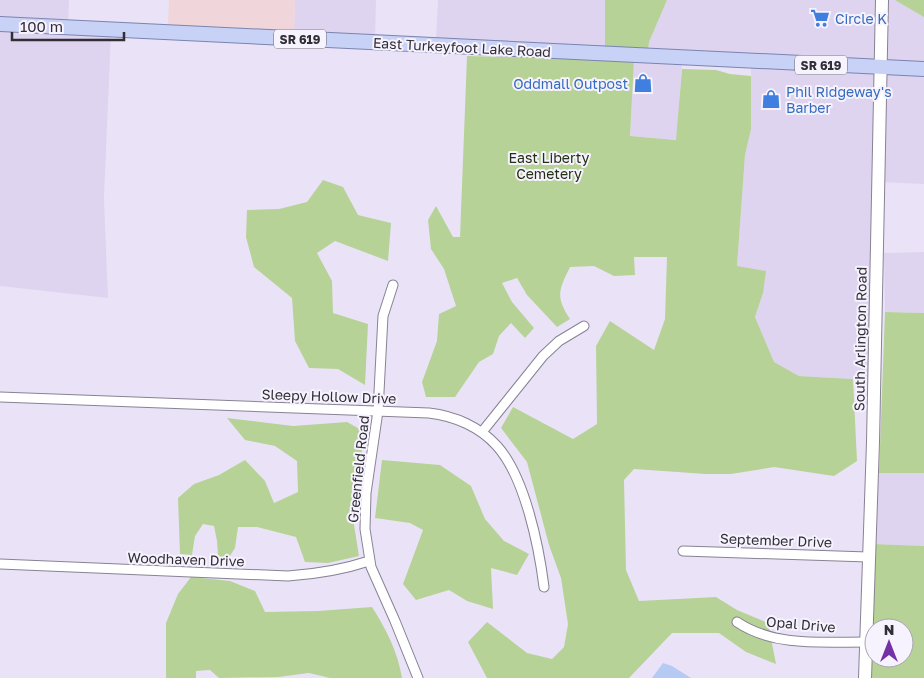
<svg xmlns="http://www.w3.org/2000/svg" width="924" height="678" viewBox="0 0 924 678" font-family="'Golos Text',sans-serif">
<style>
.built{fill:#ded4ef}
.industrial{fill:#f0d5da}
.green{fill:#b7d297;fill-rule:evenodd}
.water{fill:#b5cbf4}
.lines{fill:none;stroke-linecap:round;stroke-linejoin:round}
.minor-casing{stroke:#888294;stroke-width:11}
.secondary-casing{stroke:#888294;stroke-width:14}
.primary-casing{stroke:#7b84af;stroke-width:16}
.minor{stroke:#fff;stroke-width:9}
.secondary{stroke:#fff;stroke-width:12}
.primary{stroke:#c8d1f6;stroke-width:14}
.labels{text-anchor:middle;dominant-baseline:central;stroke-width:4;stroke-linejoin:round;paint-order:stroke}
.shield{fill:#f6f2fe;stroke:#6c6972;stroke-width:1}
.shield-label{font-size:12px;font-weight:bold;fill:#312e36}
.shop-label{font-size:14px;fill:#366cbe;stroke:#f6f2fe;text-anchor:start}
.street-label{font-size:14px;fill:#312e36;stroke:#f6f2fe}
.park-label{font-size:14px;fill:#222f11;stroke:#f6f2fe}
</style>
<rect width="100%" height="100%" fill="#eae3f8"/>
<g class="built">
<path d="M0,0H69L68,27L0,24Z"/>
<path d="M295,0H376L375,37L294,32Z"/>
<path d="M438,0H605V47L436,38Z"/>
<path d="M667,0H924V184L879,182L874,380L799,376L774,362L755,317L763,293L737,266L745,155L751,129V62L648,56L649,42Z"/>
<path d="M0,28L111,33L104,198L108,298L0,286Z"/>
<path d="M634,60L682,62L677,140L630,136Z"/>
<path d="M924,252V313L885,312L884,253Z"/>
<path d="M879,473H924V546L873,544Z"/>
</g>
<path class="industrial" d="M169,0H295L294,32L168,26Z"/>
<g class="green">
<path d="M605,0H667L649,42L648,51L605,47Z"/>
<path d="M895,0H924V17Z"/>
<path d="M467,56L634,60L630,136L676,140L682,69L716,70L730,74L751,76V129L745,155L737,266L766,271L763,293L755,317L774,362L799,376L853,379L857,461L834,476L774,467L731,474H706L634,469L624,480L626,570L639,601L716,597L737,610L768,623L776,664L746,652L719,633H672L629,678H487L468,642L487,622L527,653L552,659L564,647L568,624L561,578L549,545L527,462L501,428L513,407L573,439L597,424L596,346L610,321L654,350L665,319L667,257H634L635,275L614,276L594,266L570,267C559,290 555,296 570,319L557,327L527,295L517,278L502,283L512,302L534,328L525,338L511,323L499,336L493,354L479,362L455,397H426L422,382L437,341L439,314L456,306L444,269L431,249L428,220L436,206L453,237H460Z"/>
<path d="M323,180L343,187L358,215L391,223L388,261L335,241L317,253L332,281L333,313L368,324L365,385L338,369L309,368L295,341L292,298L254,267L246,237L247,210L279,209L307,202Z"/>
<path d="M885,312L924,313V473H879Z"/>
<path d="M227,418L293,426L347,422L365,432L352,512L359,556L328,563L305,562L296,537L257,527H238L235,548L224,565L218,555L217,541L214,526L203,524L195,536L192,555L180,554L178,498L194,484L219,475L245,460L265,481L274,503L298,492L297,461L275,446L245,440Z"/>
<path d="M382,460L440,465L471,486L485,519L504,541L529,554L517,575L491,568L493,609L467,601L449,590L416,600L403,584L423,530L410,523L375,518Z"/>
<path d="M873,544L924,546V678H871ZM874,628H904V658H874Z"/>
<path d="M191,577L230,581L255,591L265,612L318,611L372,607C386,629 398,652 402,678H330L309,673L278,677L219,678L210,670L196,671V678H166V623L178,594Z"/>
</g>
<path class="water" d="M663,663L672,666L691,678H652Z"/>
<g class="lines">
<g class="minor-casing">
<g id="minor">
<path d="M393,285L383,316L378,411L366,493L365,529L371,567L395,621L418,678"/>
<path d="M0,397L429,413C455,416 480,427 497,446C525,477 539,547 544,587"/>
<path d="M482,432L543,356L559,341L584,326"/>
<path d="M683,551L868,557"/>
<path d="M0,564L288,576C317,574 342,570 369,561"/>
<path d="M737,622C774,647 823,642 866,642"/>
</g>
</g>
<g class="secondary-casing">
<path id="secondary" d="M865,678L873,442L882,0"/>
</g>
<g class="primary-casing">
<path id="primary" d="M0,24L924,69"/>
</g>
<use href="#minor" class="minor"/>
<use href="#secondary" class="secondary"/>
<use href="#primary" class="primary"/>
</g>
<defs>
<g id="supermarket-bare" transform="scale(1.5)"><path d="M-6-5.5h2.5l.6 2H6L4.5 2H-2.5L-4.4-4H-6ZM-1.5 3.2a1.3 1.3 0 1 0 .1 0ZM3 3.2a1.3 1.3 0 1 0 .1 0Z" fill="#3f7fe0" stroke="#f6f2fe" stroke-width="2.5" paint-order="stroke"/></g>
<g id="shop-bare" transform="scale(1.5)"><path d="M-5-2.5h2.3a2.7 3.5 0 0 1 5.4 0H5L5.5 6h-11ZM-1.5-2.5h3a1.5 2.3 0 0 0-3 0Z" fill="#3f7fe0" stroke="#f6f2fe" stroke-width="2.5" paint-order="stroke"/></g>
</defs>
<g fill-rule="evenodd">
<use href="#supermarket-bare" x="820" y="18"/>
<use href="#shop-bare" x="643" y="83"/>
<use href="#shop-bare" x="771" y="99"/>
</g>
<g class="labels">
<g class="shield">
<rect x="274" y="29.5" width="52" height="19" rx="4"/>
<rect x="795" y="55.5" width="52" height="19" rx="4"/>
</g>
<g class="shield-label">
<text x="300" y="39">SR 619</text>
<text x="821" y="65">SR 619</text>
</g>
<g class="shop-label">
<text x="835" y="18">Circle K</text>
<text x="628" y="83" text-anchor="end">Oddmall Outpost</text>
<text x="786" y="91">Phil Ridgeway's<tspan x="786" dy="16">Barber</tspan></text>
</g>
<g class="street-label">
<text transform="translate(462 47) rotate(3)">East Turkeyfoot Lake Road</text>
<text transform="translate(860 339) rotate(-89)">South Arlington Road</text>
<text transform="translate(329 396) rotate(2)">Sleepy Hollow Drive</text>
<text transform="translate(358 469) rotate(-84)">Greenfield Road</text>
<text transform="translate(776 540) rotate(2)">September Drive</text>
<text transform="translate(186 559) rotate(2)">Woodhaven Drive</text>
<text transform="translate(801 624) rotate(5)">Opal Drive</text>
</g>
<g class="park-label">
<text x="549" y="157">East Liberty<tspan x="549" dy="16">Cemetery</tspan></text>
</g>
</g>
<g transform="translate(889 643)"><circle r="24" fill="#f6f2fe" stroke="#a7a4ae"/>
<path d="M0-4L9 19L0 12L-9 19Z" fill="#7331a5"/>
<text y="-8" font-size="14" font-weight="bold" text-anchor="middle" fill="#312e36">N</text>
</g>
<path d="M12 32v8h112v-8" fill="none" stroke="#312e36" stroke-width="2.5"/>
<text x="20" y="32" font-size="15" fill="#312e36" stroke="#f6f2fe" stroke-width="4" paint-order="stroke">100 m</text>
</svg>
